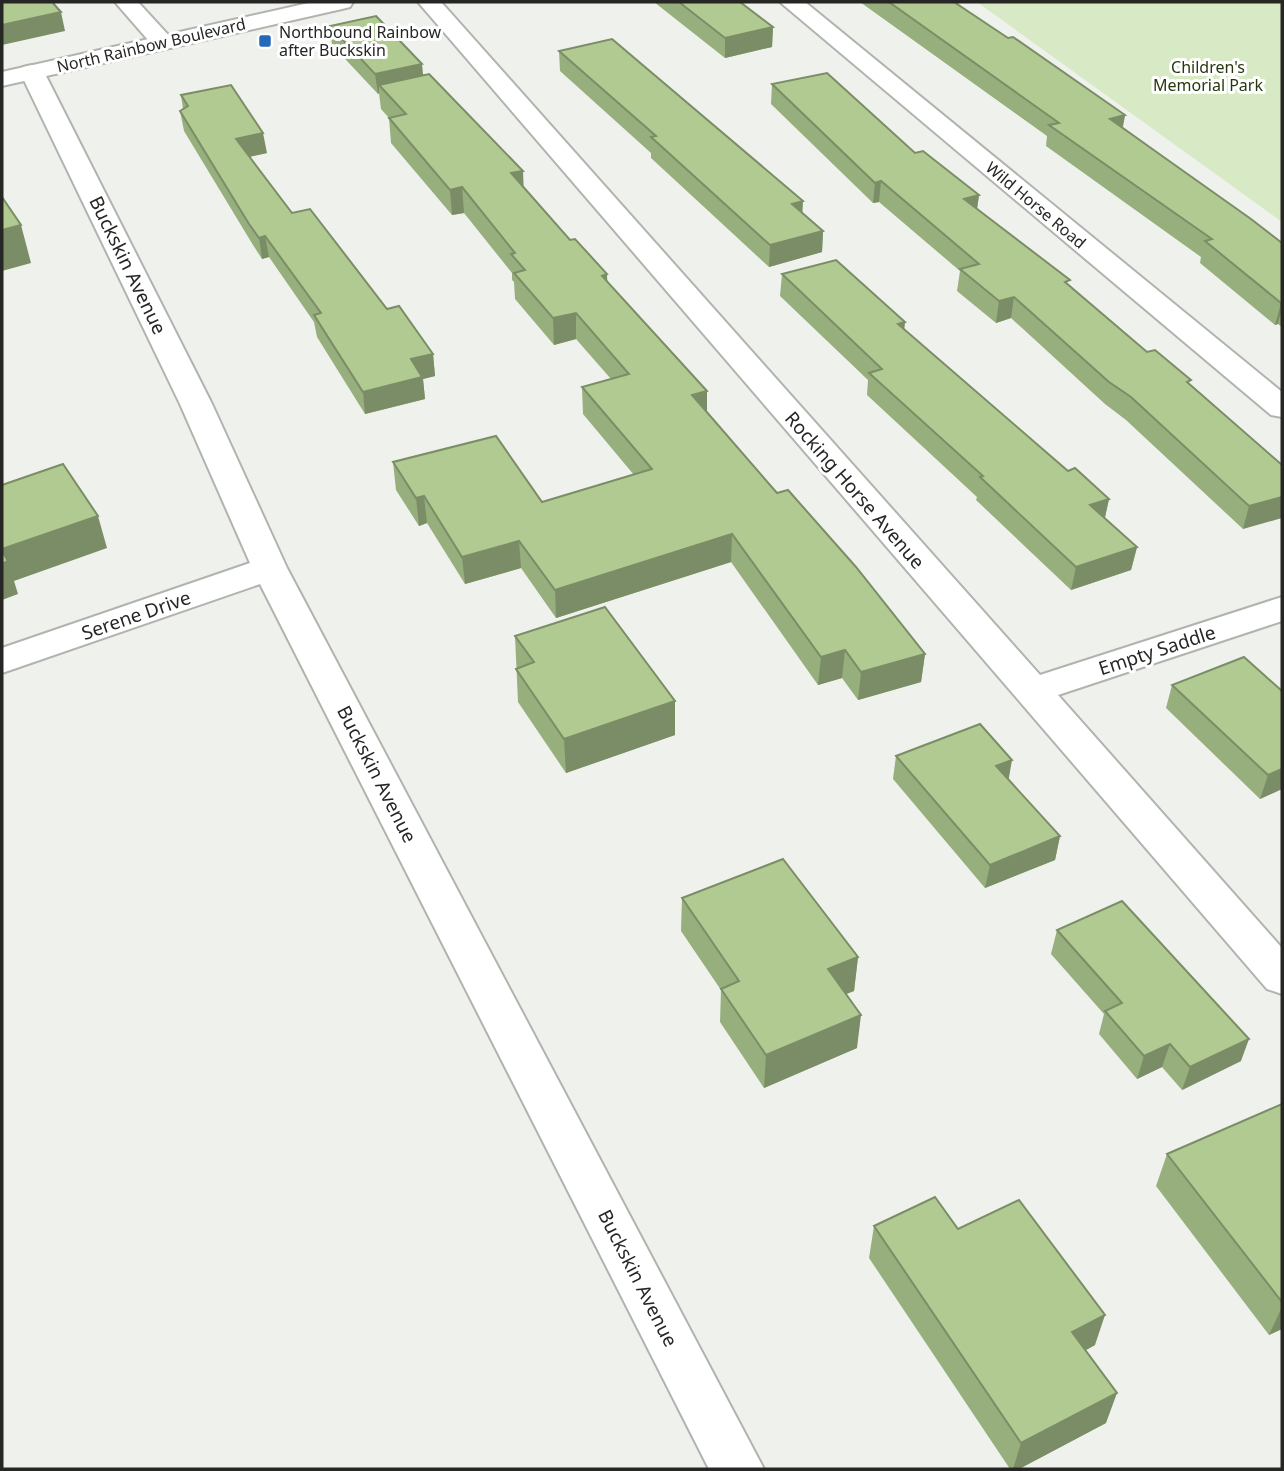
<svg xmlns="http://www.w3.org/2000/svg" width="1284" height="1471" viewBox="0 0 1284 1471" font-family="'Noto Sans',sans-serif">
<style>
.green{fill:#d8e9c5}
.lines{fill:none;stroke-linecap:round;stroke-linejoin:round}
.minor-casing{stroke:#b1b4ae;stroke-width:4}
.primary-casing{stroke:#b1b4ae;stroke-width:4}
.minor{fill:#fff;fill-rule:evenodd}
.primary{fill:#fff;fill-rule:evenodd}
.wall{fill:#97ae7d}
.shaded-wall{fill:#7b8d66}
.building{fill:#b0ca91;stroke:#7b8d66;stroke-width:2}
.poi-dot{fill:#2569b9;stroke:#fff;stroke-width:2.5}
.labels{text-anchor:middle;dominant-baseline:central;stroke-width:6;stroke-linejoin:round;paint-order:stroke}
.far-poi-label{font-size:16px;fill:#262725;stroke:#fff;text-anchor:start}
.far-street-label{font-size:16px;fill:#262725;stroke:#fff}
.far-park-label{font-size:16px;fill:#28380e;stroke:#fff}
.street-label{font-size:19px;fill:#262725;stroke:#fff}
</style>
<rect width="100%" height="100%" fill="#eff2ec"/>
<path class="green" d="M977,2H1282V222Z"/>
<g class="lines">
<g class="minor-casing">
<g id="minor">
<path d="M115,2H138L171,38L175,43L171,48H155Z"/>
<path d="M418,2H441L1040,675L1282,597V621L1058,695L1282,948V994L1267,989Z"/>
<path d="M780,2H805L1282,392V417L1271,415Z"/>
<path d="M32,65L41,67L44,72L212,404L287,568L764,1469H709L260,584L2,673V648L250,563L180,404L20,72L23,67Z"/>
</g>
</g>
<g class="primary-casing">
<path id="primary" d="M313,2H353L350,7L342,9L2,86V72Z"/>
</g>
<use href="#minor" class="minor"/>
<use href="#primary" class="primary"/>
</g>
<g class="wall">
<path d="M654,2H740L773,27L772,47L725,58Z"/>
<path d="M860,2H954L1125,115L1123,127L1282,243V327L1278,324L1275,325L1200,263L1201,257L1046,146L1047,136Z"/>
<path d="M330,26L423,75L608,282L707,391V412L777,493L925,654L921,682L858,700L842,678L818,685L731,562L556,618L521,568L465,584L427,523L419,526L396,490L393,462L542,502L634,475L583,414L582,387L611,379L576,339L554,345L515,299L514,282L512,280V273L464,213L452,215L391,143L389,118L381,109L379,93L378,94L332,45Z"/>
<path d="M559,51L803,214L823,231L822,252L769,267L651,158V153L560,71Z"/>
<path d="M772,84L915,153L979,195L977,209L1147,352L1190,385L1282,465L1243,529L1126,420L1105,404L1011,318L996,323L957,291L960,271L879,202L873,203L771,104Z"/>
<path d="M181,95L267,153L250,157L292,213L433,354L435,376L423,379L425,399L365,414L317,337L314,322L269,257L262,259L253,245L184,131L180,111L183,109Z"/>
<path d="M782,274L905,322L904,330L1068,471L1109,499L1105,518L1137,547L1131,570L1071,590L976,500L977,497L867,395L868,380L780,296Z"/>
<path d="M515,636L675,735L566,773L518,702Z"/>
<path d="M1172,685L1282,691V789L1260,799L1166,708Z"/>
<path d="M896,756L1060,836L1055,860L985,888L893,779Z"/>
<path d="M682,898L858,957L854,991L845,994L857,1048L764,1088L720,1022L721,990L681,931Z"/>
<path d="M1057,930L1241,1061L1182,1090L1162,1067L1137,1079L1099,1034L1104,1014L1051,954Z"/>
<path d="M1282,1104V1329L1269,1335L1156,1186L1167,1154Z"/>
<path d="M874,1226L958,1229L1095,1345L1086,1350L1106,1423L1019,1469H1010L869,1258Z"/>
</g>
<g class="shaded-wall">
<path d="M61,12L65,31L2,45V25Z"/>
<path d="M773,27L772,47L725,58V38Z"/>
<path d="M422,64L424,84L379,85V93L378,94L375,74Z"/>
<path d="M1125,115L1121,135L1110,119Z"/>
<path d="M263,133L267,153L239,159L236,139Z"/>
<path d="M523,171L524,196L511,173Z"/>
<path d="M881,181L879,202L873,203L875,183Z"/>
<path d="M462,187L464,213L452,215L450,190Z"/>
<path d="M979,195L976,216L964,199Z"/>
<path d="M803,201L802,222L792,204Z"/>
<path d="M21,225L31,263L2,271V230Z"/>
<path d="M823,231L822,252L769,267L770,245Z"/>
<path d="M265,236L269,257L262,259L259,238Z"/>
<path d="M607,274L608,300L602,276Z"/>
<path d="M1014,297L1011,318L996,323L999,301Z"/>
<path d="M1282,302V308L1278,324L1275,325L1281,303Z"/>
<path d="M576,313V339L554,345L553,318Z"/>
<path d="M905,322L902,344L898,324Z"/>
<path d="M433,354L435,376L423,379L425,399L365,414L363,392L411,359Z"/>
<path d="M707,391V418L692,395Z"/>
<path d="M424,496L427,523L419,526L416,498Z"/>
<path d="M1282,497V518L1243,529L1249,506Z"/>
<path d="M1109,499L1104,521L1090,505Z"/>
<path d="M98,516L107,548L14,581L18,594L2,600V549Z"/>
<path d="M732,534L731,562L556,618L555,590Z"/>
<path d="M519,541L521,568L465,584L462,557Z"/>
<path d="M1137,547L1131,570L1071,590L1076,567Z"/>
<path d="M845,650L842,678L818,685L821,657Z"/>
<path d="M925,654L921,682L858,700L861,672Z"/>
<path d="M675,701V735L566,773L564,739Z"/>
<path d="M1012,760L1008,783L996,766Z"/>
<path d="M1282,769V789L1260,799L1268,775Z"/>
<path d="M1060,836L1055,860L985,888L990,865Z"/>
<path d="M858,957L854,991L824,1003L828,969Z"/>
<path d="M861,1015L857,1048L764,1088L766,1055Z"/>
<path d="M1249,1039L1241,1061L1182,1090L1190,1067Z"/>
<path d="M1170,1044L1162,1067L1137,1079L1144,1056Z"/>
<path d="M1282,1307V1329L1269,1335Z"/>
<path d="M1105,1315L1095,1345L1062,1363L1072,1332Z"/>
<path d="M1117,1393L1106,1423L1019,1469H1013L1021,1443Z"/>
</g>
<g class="building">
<path d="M2,2H52L61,12L2,25Z"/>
<path d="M679,2H740L773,27L725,38Z"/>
<path d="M889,2H954L1008,38L1013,37L1125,115L1110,119L1251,219L1282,243V302L1281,303L1205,241L1212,239L1049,125L1059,123Z"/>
<path d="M376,16L422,64L375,74L330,26Z"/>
<path d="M612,39L803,201L792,204L823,231L770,245L651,137L656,136L559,51Z"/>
<path d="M827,73L915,153L923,151L979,195L964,199L1070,280L1065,282L1147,352L1155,350L1191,380L1187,382L1282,465V497L1249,506L1131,397L1109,382L1014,297L999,301L960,269L979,264L881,181L875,183L772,84Z"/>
<path d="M429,74L523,171L511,173L570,240L575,239L607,274L602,276L707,391L692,395L777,493L788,490L856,567L925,654L861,672L845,650L821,657L732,534L555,590L519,541L462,557L424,496L416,498L393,462L496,436L542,502L652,469L582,387L629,374L576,313L553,318L514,273L525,270L511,254L515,253L462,187L450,190L389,118L406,114L379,85Z"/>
<path d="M231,85L263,133L236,139L292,213L310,209L387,309L399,306L433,354L411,359L422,377L363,392L314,315L321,313L265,236L259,238L249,224L180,111L188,106L181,95Z"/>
<path d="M2,197L21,225L2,230Z"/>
<path d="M836,260L905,322L898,324L1068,471L1075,468L1109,499L1090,505L1137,547L1076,567L980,477L983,476L869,373L882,369L782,274Z"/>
<path d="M63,464L98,516L2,549V485Z"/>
<path d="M2,551L8,561L2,564Z"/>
<path d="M605,607L675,701L564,739L516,669L534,662L515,636Z"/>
<path d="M1244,657L1282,691V769L1268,775L1172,685Z"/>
<path d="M980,724L1012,760L996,766L1060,836L990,865L896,756Z"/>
<path d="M783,859L858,957L828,969L861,1015L766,1055L721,989L739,981L682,898Z"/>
<path d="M1122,901L1249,1039L1190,1067L1170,1044L1144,1056L1105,1011L1122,1003L1057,930Z"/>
<path d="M1282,1104V1302L1167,1154Z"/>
<path d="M935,1197L958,1229L1019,1200L1105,1315L1072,1332L1117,1393L1021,1443L874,1226Z"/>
</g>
<rect class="poi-dot" x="258" y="34" width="14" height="14" rx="3.5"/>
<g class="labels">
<g class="far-poi-label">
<text x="279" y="32">Northbound Rainbow<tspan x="279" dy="18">after Buckskin</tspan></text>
</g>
<g class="far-street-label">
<text transform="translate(151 45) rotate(-13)">North Rainbow Boulevard</text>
<text transform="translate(1036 205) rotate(40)">Wild Horse Road</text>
</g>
<g class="far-park-label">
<text x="1208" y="67">Children's<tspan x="1208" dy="18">Memorial Park</tspan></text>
</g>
<g class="street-label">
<text transform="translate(128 265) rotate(64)">Buckskin Avenue</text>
<text transform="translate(855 490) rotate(49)">Rocking Horse Avenue</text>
<text transform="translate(136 615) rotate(-19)">Serene Drive</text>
<text transform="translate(1157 650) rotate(-18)">Empty Saddle</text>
<text transform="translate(377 774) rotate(63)">Buckskin Avenue</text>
<text transform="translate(638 1278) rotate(63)">Buckskin Avenue</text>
</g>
</g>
<rect width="1284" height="1471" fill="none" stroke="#262725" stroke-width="7"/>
</svg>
